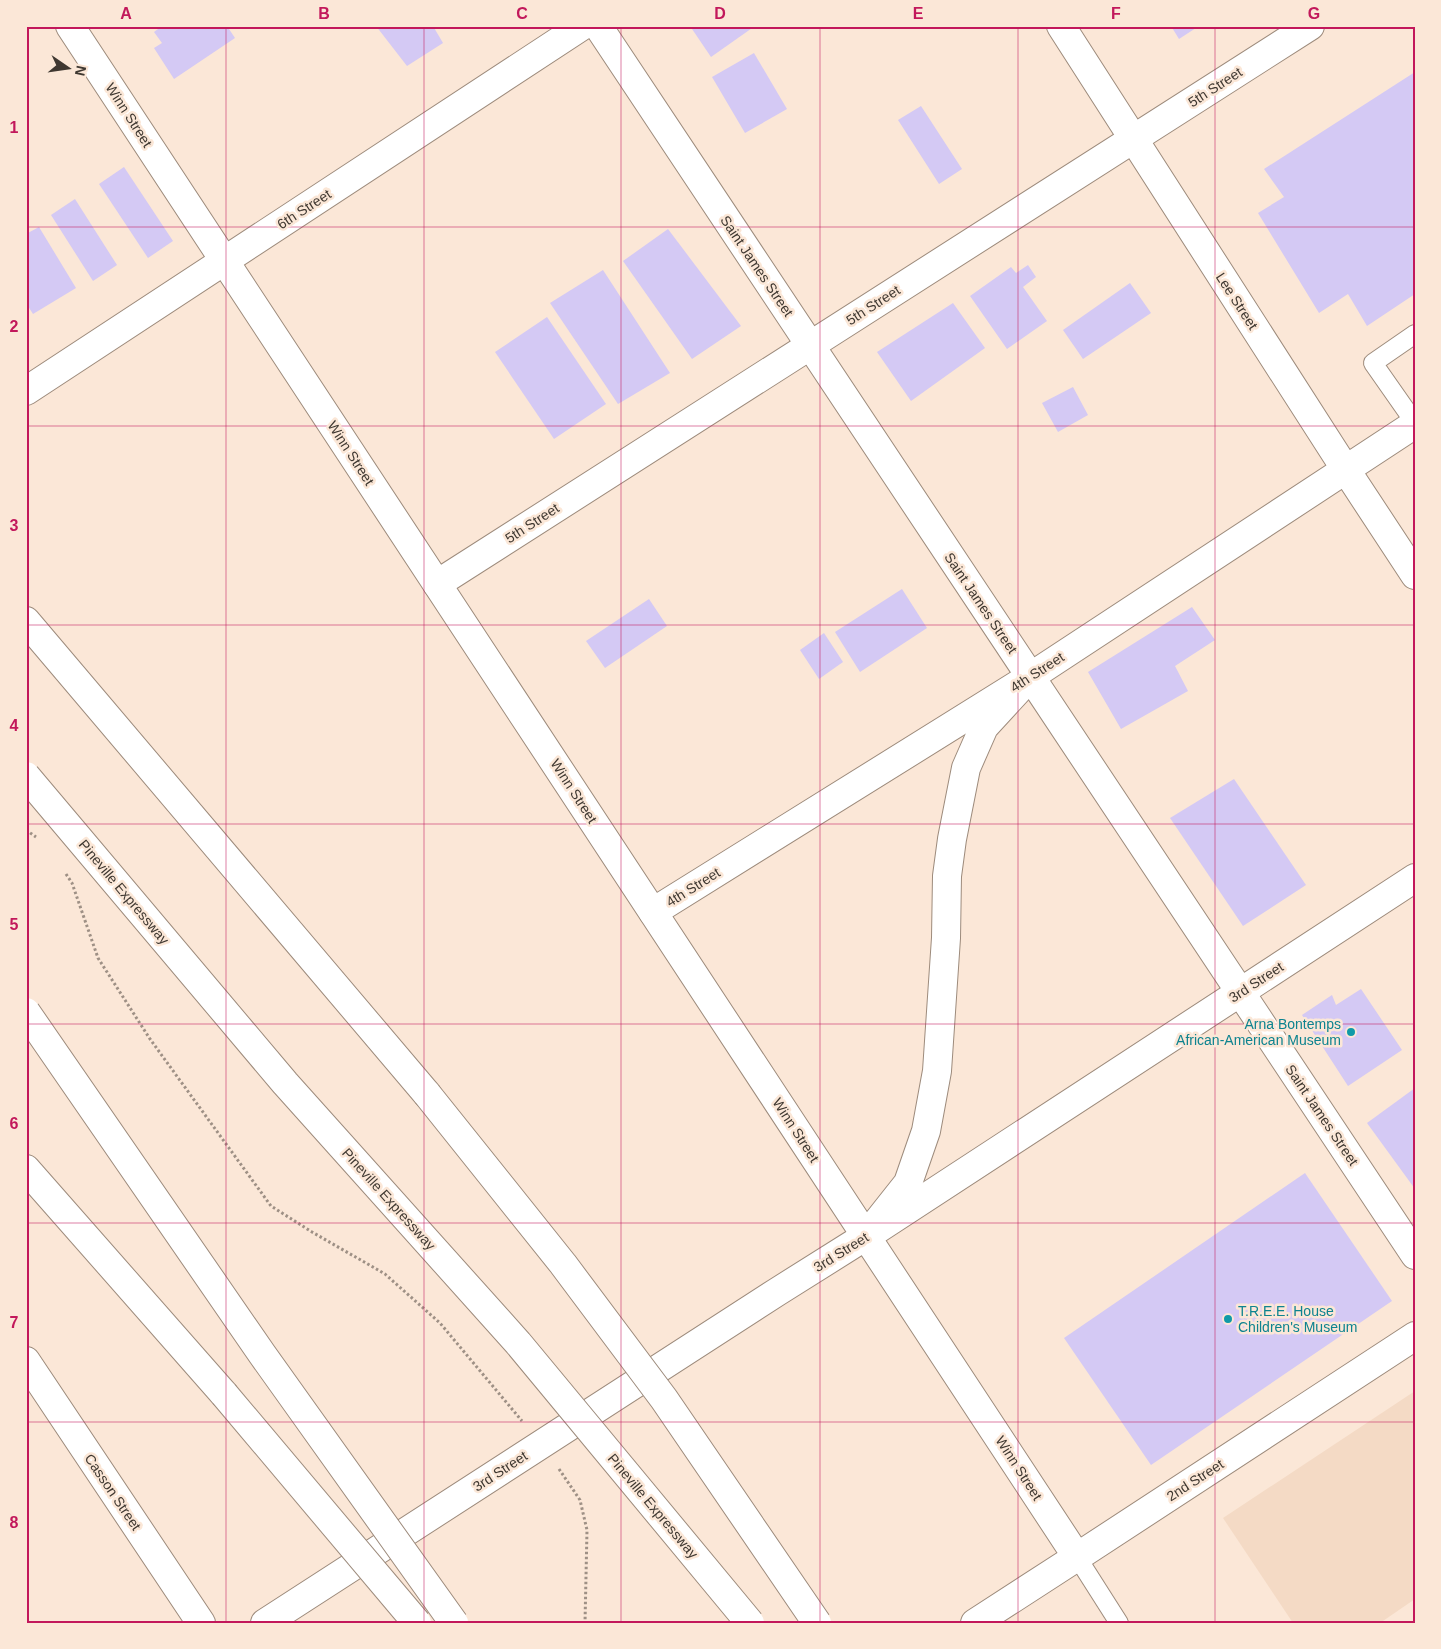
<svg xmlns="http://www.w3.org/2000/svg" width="1441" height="1649" viewBox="0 0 1441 1649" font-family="Helvetica,sans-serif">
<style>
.built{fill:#f4dac5}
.building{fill:#d4c9f4}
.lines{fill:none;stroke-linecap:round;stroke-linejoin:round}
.service-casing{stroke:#9d8b7c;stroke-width:20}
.minor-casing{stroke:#9d8b7c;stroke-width:30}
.secondary-casing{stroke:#9d8b7c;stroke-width:30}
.primary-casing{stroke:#9d8b7c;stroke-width:30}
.motorway-casing{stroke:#9d8b7c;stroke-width:30}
.path{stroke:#9e9085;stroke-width:3;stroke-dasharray:2.5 2.5;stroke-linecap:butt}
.service{stroke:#fff;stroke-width:18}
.minor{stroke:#fff;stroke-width:28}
.secondary{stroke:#fff;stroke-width:28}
.primary{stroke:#fff;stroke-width:28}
.motorway{stroke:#fff;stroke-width:28}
.motorway-bridge-casing{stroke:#9d8b7c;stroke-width:30;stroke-linecap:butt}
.motorway-bridge{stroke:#fff;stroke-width:28}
.grid{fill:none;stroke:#c2185b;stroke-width:1;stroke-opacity:0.55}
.culture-dot{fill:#0f9aa8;stroke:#fbe7d7;stroke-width:2}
.labels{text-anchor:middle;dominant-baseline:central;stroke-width:5;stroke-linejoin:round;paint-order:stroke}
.street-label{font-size:14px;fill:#3f3831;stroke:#fbe7d7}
.culture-label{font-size:14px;fill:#0d838f;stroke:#fbe7d7;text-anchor:end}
.neatline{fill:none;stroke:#c2185b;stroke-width:2}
.grid-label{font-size:16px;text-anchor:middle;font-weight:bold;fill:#c2185b}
</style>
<rect width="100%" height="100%" fill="#fbe7d7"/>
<path class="built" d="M1415,1391V1599L1380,1623H1293L1223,1518Z"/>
<g class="building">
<path d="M162,26H227L235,38L174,79L154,48L162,43L154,32Z"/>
<path d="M376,26H433L443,43L407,66Z"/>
<path d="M690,26H755L711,57Z"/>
<path d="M1171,26H1199L1179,39Z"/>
<path d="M754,53L787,109L745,133L712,77Z"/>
<path d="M1415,72V294L1367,326L1348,294L1319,313L1258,213L1284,197L1264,169Z"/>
<path d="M921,106L962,169L939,184L898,120Z"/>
<path d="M124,167L173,241L148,258L99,184Z"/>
<path d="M75,199L117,265L93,281L51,215Z"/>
<path d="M39,227L76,288L33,314L26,303V234Z"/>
<path d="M668,229L741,326L692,359L623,261Z"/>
<path d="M1028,265L1036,277L1023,287L1047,321L1007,349L970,296L1011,267L1016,273Z"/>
<path d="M603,270L670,373L618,404L550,303Z"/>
<path d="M1130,283L1151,313L1083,359L1063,330Z"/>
<path d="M953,303L985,348L911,401L877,352Z"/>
<path d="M547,317L606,404L554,439L495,352Z"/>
<path d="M1073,387L1088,415L1058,432L1042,403Z"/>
<path d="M902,589L927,628L860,672L835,632Z"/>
<path d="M649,599L667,626L605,668L586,641Z"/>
<path d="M1192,607L1215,640L1175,666L1188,691L1121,729L1088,672Z"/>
<path d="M824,633L843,662L819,679L800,650Z"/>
<path d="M1234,779L1306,885L1243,926L1170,818Z"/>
<path d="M1361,989L1402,1050L1348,1086L1302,1015L1332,995L1336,1005Z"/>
<path d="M1415,1088V1189L1367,1123Z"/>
<path d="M1305,1173L1392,1301L1151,1465L1064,1338Z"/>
</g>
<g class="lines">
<g class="service-casing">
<g id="service">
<path d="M1415,334L1373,363L1415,423"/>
<path d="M1077,1557L1119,1623"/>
</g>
</g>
<g class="minor-casing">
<g id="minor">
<path d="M598,26L1415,1255"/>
<path d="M1061,26L1346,470L1415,575"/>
<path d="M26,391L582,26"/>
<path d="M437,584L1310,26"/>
<path d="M653,912L1019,684"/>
<path d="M870,1234L1415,878"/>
</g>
</g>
<g class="secondary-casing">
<g id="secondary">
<path d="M1077,1557L1415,1336"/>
<path d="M265,1623L777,1292L866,1236L908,1183L926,1131L937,1071L946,938L947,876L952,839L966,768L984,727L1030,677L1415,424"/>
</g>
</g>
<g class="primary-casing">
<g id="primary">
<path d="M70,26L1077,1557L975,1623"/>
<path d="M26,1361L201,1623"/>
</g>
</g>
<g class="motorway-casing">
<g id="motorway">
<path d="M26,621L427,1094"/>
<path d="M26,1169L224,1394"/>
</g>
</g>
<g class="path">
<path d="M26,830L36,837"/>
<path d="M66,874L72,883L98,958L150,1039L271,1206L312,1232L385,1274L440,1323L522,1421"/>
<path d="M559,1469L580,1500L587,1530L585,1623"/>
</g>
<use href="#service" class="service"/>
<use href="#minor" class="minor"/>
<use href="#secondary" class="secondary"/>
<use href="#primary" class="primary"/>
<use href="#motorway" class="motorway"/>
<g class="motorway-bridge-casing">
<g id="motorway-bridge">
<path d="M26,776L285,1083L518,1343L750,1623"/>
<path d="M26,1012L262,1354L454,1623"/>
<path d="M427,1094L563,1264L664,1399L817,1623"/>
<path d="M224,1394L417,1623"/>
</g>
</g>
<use href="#motorway-bridge" class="motorway-bridge"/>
</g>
<path class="grid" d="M226,26V1623M424,26V1623M621,26V1623M820,26V1623M1018,26V1623M1215,26V1623M26,227H1415M26,426H1415M26,625H1415M26,824H1415M26,1024H1415M26,1223H1415M26,1422H1415"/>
<g class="culture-dot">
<circle cx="1351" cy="1032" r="5"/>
<circle cx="1228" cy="1319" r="5"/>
</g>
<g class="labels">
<g class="street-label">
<text transform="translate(1215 87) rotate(-33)">5th Street</text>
<text transform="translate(129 115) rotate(57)">Winn Street</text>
<text transform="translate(304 209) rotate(-33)">6th Street</text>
<text transform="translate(757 266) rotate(56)">Saint James Street</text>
<text transform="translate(1237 301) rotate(57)">Lee Street</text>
<text transform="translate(873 305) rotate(-33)">5th Street</text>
<text transform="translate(351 453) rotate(57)">Winn Street</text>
<text transform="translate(532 523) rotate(-33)">5th Street</text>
<text transform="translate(981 603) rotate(56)">Saint James Street</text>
<text transform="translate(1037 672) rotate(-33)">4th Street</text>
<text transform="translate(574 791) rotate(57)">Winn Street</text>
<text transform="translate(693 887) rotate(-32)">4th Street</text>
<text transform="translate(124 892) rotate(50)">Pineville Expressway</text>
<text transform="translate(1256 982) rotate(-33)">3rd Street</text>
<text transform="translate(1322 1115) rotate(56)">Saint James Street</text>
<text transform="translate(796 1130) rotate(57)">Winn Street</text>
<text transform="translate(389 1199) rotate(48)">Pineville Expressway</text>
<text transform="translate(841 1252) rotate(-32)">3rd Street</text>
<text transform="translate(1019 1468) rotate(57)">Winn Street</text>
<text transform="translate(500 1471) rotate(-33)">3rd Street</text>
<text transform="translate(1195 1480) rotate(-33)">2nd Street</text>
<text transform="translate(113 1492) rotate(56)">Casson Street</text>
<text transform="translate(653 1506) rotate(50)">Pineville Expressway</text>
</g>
<g class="culture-label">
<text x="1341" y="1024">Arna Bontemps<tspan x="1341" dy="16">African-American Museum</tspan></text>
<text x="1238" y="1311" text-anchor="start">T.R.E.E. House<tspan x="1238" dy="16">Children's Museum</tspan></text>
</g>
</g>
<rect width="1441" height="1649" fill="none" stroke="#fbe7d7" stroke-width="55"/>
<g transform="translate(68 68) rotate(103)" stroke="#fbe7d7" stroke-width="4" paint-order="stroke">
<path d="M0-4L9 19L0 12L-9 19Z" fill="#3f3831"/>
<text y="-8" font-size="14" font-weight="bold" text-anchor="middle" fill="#3f3831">N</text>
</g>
<rect x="28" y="28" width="1386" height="1594" class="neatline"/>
<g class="grid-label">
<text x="126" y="19">A</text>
<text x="324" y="19">B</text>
<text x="522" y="19">C</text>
<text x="720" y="19">D</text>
<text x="918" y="19">E</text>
<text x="1116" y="19">F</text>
<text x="1314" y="19">G</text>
<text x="14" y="133">1</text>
<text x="14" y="332">2</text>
<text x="14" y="531">3</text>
<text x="14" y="731">4</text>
<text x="14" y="930">5</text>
<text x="14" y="1129">6</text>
<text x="14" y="1328">7</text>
<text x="14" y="1528">8</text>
</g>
</svg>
